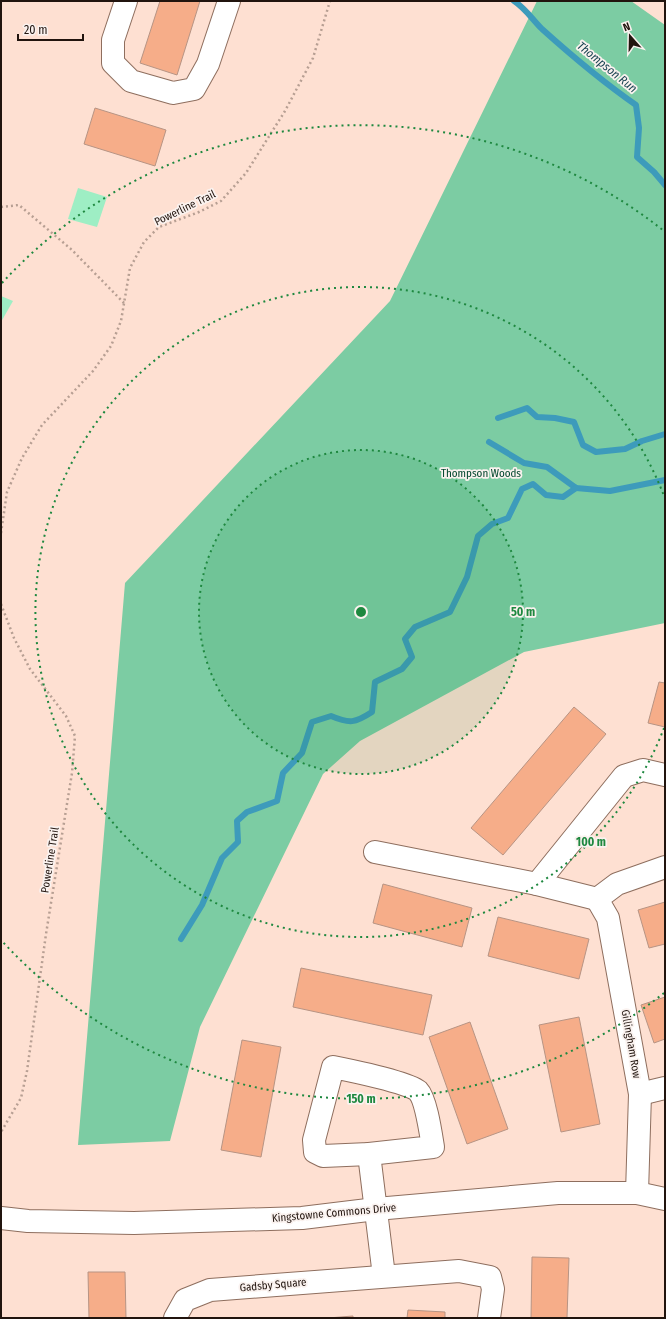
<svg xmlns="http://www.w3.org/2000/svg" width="666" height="1319" viewBox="0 0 666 1319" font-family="'Fira Sans Condensed',sans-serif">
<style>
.green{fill:#9eeec4}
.forest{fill:#7ccca3}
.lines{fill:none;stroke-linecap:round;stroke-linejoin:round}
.stream{stroke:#3d9bbb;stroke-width:6}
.building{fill:#f6ad89;stroke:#b79484}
.street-casing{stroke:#8e6e5e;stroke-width:24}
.secondary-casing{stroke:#8e6e5e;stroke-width:24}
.path{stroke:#b79f93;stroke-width:2.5;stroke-dasharray:2 3;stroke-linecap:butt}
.street{stroke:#fff;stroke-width:22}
.secondary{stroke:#fff;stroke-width:22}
.ring{fill:none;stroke:#1e883f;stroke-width:2;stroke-dasharray:2 4}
.labels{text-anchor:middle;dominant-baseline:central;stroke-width:3.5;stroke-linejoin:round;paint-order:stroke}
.street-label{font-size:11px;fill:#21140e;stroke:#faf2ef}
.park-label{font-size:11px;fill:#01462d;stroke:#faf2ef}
.water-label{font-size:12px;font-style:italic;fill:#1b4453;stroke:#faf2ef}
.centre{fill:#1e883f;stroke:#faf2ef;stroke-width:2}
.ring-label{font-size:12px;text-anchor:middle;font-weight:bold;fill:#1e883f;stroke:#faf2ef;stroke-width:3.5;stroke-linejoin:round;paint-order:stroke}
</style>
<rect width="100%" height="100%" fill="#fee0d2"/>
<g class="green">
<path d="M78,188L107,197L97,227L68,219Z"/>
<path d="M1,296L13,301L1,322Z"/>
</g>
<path class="forest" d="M537,1H631L665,25V623L524,652L360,741L323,774L200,1027L170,1141L78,1145L125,583L390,301Z"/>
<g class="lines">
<g class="stream">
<path d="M514,1C525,8 533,20 542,29C572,56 603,82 636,105L639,128L637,157L654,172L665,185"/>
<path d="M498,418L527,408L537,417L555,418L574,422L583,445L596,452L625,449L642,441L665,434"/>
<path d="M489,442L524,463L547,467L576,488L610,491L665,480"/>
<path d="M181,939L202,905L222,858L238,842L237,821L247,812L277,801L283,773L302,753L312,722L331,716C350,724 355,723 372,712L375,682L402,669L412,657L405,639L415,627L450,612L467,577L478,536L492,524L508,518L522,489L533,484L546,495L563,497L576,488"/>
</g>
</g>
<g class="building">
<path d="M160,1H200L177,75L140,63Z"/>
<path d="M95,108L166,130L155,166L84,144Z"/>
<path d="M659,682L665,683V727L648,723Z"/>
<path d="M574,707L606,734L503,855L471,828Z"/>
<path d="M383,884L472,908L462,947L373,923Z"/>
<path d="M665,902V944L649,948L638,910Z"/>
<path d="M498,917L589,939L579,979L488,956Z"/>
<path d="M301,968L432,995L423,1035L293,1007Z"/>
<path d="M665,997V1039L654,1043L641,1005Z"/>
<path d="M579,1017L600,1124L561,1132L539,1025Z"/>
<path d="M470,1022L508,1129L467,1144L429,1037Z"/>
<path d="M242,1040L281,1047L261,1157L221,1150Z"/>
<path d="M532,1257L569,1258L567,1318H531Z"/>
<path d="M88,1272H125L126,1318H89Z"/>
<path d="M408,1310L445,1312V1318H407Z"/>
<path d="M353,1316V1318H328Z"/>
</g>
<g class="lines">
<g class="street-casing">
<g id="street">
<path d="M126,1L113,40V63L131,81L173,93L194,89L208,64L229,1"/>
<path d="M375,852L537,884L624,776L643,770L665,775"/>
<path d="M537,884L597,899"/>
<path d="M333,1067C348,1070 411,1083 418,1091C426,1099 431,1135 433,1147L369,1154L323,1156L315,1152L314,1140Z"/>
<path d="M640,1094L665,1088"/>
<path d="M369,1154L384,1276"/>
<path d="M637,1193L640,1094L608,918L597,899L617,884L665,867"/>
<path d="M175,1318L185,1300L210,1290L459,1271L490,1277L493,1289L489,1318"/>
</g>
</g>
<g class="secondary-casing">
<path id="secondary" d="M1,1218L28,1221L134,1223L302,1218L376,1209L558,1193H637L665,1199"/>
</g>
<g class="path">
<path d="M1,207L19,205L72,250L124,303"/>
<path d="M1,533L7,492L22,458L42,425L93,371L111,346L121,321L130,268L144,242L159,227L199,212L221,201L246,173L285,111L313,58L330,1"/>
<path d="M1,604L14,638L30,669L66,716L75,736L72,773L46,934L27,1071L21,1098L1,1132"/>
</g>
<use href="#street" class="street"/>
<use href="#secondary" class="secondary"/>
</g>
<circle cx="361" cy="612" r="162" fill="#1e883f" fill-opacity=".12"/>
<g class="ring">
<circle cx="361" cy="612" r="162"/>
<path d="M664 728A325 325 0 1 1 664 496"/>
<path d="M664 993A487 487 0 0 1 2 941M2 283A487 487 0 0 1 664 231"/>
</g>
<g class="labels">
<g class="street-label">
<text transform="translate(185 208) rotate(-26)">Powerline Trail</text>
<text transform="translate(50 860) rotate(-81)">Powerline Trail</text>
<text transform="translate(631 1044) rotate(80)">Gillingham Row</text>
<text transform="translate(334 1213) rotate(-5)">Kingstowne Commons Drive</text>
<text transform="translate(273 1285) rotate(-5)">Gadsby Square</text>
</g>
<g class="park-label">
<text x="481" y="473">Thompson Woods</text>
</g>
<g class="water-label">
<text transform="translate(607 67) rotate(39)">Thompson Run</text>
</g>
</g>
<circle cx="361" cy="612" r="6" class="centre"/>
<g class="ring-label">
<text x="523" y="616">50 m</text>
<text x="591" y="846">100 m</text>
<text x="361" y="1103">150 m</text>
</g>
<rect width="666" height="1319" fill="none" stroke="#21140e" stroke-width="4"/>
<g transform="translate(630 36) rotate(340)" stroke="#faf2ef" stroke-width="3" paint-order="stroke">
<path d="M0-3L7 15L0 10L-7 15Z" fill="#21140e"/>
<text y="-6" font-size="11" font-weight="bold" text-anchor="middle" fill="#21140e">N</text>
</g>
<path d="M18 34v6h65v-6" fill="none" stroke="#21140e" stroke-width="2"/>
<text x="24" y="34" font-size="12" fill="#21140e" stroke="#faf2ef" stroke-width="3" paint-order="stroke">20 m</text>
</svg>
